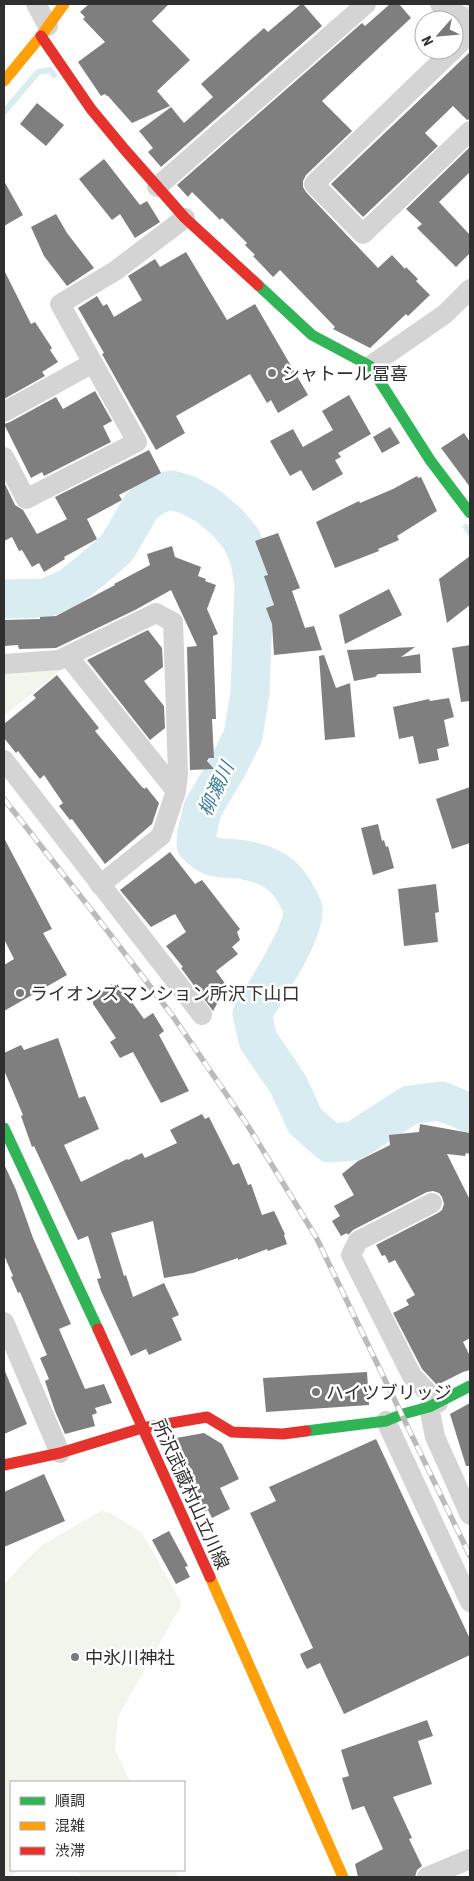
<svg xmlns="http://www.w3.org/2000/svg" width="474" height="1881" viewBox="0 0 474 1881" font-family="'Roboto Condensed','Noto Sans JP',sans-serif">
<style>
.green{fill:#f2f5ec}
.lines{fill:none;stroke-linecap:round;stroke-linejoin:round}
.stream{stroke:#d8ecf2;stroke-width:6}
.river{stroke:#d8ecf2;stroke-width:39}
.building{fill:#7f7f7f}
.street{stroke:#d4d4d4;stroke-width:20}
.fast{stroke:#30b455;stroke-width:11}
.slow{stroke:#ff9f0a;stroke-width:11}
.jam{stroke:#e5322d;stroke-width:11}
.rail-casing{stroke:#bbb;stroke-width:5.5}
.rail{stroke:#fff;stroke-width:4;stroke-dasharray:11;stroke-linecap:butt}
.poi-dot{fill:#787878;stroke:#fff;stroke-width:2}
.labels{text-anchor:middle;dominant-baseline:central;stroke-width:5;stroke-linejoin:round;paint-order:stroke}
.poi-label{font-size:18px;fill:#2f2f2f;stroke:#fff;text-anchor:start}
.street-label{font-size:18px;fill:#2f2f2f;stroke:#fff}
.water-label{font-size:19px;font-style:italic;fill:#3a7d95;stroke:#fff}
</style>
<rect width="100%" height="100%" fill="#fff"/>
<g class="green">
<path d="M62,669L4,716V671Z"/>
<path d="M101,1511L112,1514L142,1533L182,1604L118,1717L115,1749L130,1782H11V1870H20L9,1877H4V1585L27,1559L44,1544Z"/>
<path d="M76,1870H175L179,1877H82Z"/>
</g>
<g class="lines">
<g class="stream">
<path d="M468,4L470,6"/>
<path d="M4,112L38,72L50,70L54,75"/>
<path d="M466,527L470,533"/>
</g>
<path class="river" d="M4,599L46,598L69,588L93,569L117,548L142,505L156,495L171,490L188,495L208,506L228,523L242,540L250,561L254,585L250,693L243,736L228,766L203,808L197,832L196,844C212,863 224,856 245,860C271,865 286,874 298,898C300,902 304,907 303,912C302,937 266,990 252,1014L258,1040L288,1084L305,1121L330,1143L354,1141L410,1105L441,1101L470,1113"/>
</g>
<g class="building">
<path d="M89,4H169L152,21L190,60L157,91L170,106L132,123L108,96H107L105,94L101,96L78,62L105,42L83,19L85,17L80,12Z"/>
<path d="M301,4H303L322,26L161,167L148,152L153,148L139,131L171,107L184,123L213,97L201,84L264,28L268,32Z"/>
<path d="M390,4H399L411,18L322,101L352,131L306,175L303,181V187L306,192L378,268L392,255L405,269L406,267L418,279L416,281L430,295L408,316L406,314L370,348L333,329L335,327L280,270L273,277L253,256L255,255L245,245L247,243L222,218L220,220L192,192L188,197L177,185L362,23L365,26Z"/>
<path d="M470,52V119L467,120L453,106L452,107L425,133L438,146L363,217L331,184Z"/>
<path d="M37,103L64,125L46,146L20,124Z"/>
<path d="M470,147V172L439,202L470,235V253L456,267L417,228L422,224L406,209Z"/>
<path d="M104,159L140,205L147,201L160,222L135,238L120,214L112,220L79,179Z"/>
<path d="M4,181L23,215L4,226Z"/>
<path d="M56,214L67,233L94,268L67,286L44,256L31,227Z"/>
<path d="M186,252L227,320L255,304L308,395L278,413L271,400L267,403L250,374L176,416L185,433L156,450L102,354L104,353L78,308L97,296L103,306L107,304L114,317L142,300L128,276L155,259L160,267Z"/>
<path d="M4,270L31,324L35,322L52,348L50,350L58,362L42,372L45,376L4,399Z"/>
<path d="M95,391L112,421L103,426L111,442L44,476L42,472L31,478L4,424L10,422L56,397L63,409Z"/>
<path d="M349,395L371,434L338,453L341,457L335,460L343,474L313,491L301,470L290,476L270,441L293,429L303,447L333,430L322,411Z"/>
<path d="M390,427L400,443L382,453L373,437Z"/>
<path d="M464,433L470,442V487L441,448Z"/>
<path d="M149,450L161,473L119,495L122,500L87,519L97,539L64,557L65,559L44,572L39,563L32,567L22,550L19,551L12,537L4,541V482L15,505L23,510L37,534L67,519L55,497Z"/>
<path d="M417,476L418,478L421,477L437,511L397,536L399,540L378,549L379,551L335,568L316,522L359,501L360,503L393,489Z"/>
<path d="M278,533L300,588L292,591L305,628L314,626L322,650L274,655L272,624L266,608L274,605L264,576L268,575L255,541Z"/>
<path d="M172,546L175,557L201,567L198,576L206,579L205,581L216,585L207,609L218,634L213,636L216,719H212L214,758H209L207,761L214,769L190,770L187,647L197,646L171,590L135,610L56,648L19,649L18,645L4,646V620L40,619V617L56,616L115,585L114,584L150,565L147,554Z"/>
<path d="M470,556V605L447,623L439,579Z"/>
<path d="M389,589L402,615L345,644L339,615Z"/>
<path d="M148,630L162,648L163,667L144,681L164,706L165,728L150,740L87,660Z"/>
<path d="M470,645V701L461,702L452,648Z"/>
<path d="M415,647L401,657L420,654L421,673L378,674L375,677L354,681L347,650Z"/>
<path d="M324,655L336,688L350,683L355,737L325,740L319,656Z"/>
<path d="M57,675L99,728L95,731L142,787L145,789L146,787L159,803L152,824L105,864L72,819L70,820L59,806L63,803L44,775L40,779L18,751L16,753L4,738V724L36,698L33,695Z"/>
<path d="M449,698L454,717L444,720L449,746L437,749L439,760L419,764L413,736L399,739L393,707L429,699L430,701Z"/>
<path d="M470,787V843L452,849L436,799Z"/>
<path d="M378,824L382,841L384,840L386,847L388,846L394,868L373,875L361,828Z"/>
<path d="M4,838L52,929L43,933L67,975L4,1011V965L14,959L4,939Z"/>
<path d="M170,852L195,884L202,880L240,929L237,932L240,940L232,947L238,954L216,971L227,986L213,1011L181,968L183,967L166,946L186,932L175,914L151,927L120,890Z"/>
<path d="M436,884L439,912L435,913L438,942L404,946L398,889Z"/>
<path d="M112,984L114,988L119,984L144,1019L153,1013L164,1031L159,1035L189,1091L161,1103L133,1052L120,1058L110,1042L116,1038L93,1004V998Z"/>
<path d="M58,1038L79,1098L85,1096L99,1129L64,1145L81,1182L127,1159L128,1160L142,1153L145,1158L177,1143L170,1130L202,1114L205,1119L209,1117L233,1165L239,1163L248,1185L251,1184L262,1215L274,1211L285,1234L284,1235L287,1244L268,1251L267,1249L238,1260V1258L193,1273L164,1278L153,1221L111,1233L124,1276L126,1275L133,1297L164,1283L179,1315L172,1318L182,1340L149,1355L146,1349L131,1356L101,1291L97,1279L101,1278L88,1236L78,1240L34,1146L32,1147L21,1116L23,1115L4,1070V1053L21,1045L24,1050Z"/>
<path d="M420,1124L470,1133V1154L466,1153L465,1156L447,1154L470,1200V1338L463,1342L470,1356V1370L463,1372L437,1385L422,1369L393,1313L409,1305L406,1300L415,1295L395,1260L389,1263L385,1255L382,1256L376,1245L438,1213L442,1210L444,1204L442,1197L439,1193L433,1191L427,1192L353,1230L348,1235L347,1233L341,1236L332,1221L340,1216L334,1206L354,1195L342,1174L358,1161L390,1145L389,1135L419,1132Z"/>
<path d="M4,1164L16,1190L33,1238L71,1324L59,1329L85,1389L104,1384L112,1403L95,1408L97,1413L92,1415L95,1426L65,1434L55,1411L45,1381L49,1379L40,1358L47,1355L20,1292L18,1293L11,1277L13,1276L4,1255Z"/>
<path d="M4,1369L27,1424L4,1434Z"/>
<path d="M367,1372L369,1405L266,1412L263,1378Z"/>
<path d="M470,1403V1466H466L450,1414Z"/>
<path d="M204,1433L222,1444L239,1479L220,1488L230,1509L212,1518L208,1510L200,1514L165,1440Z"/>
<path d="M376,1439L470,1639V1655L344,1714L320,1663L307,1669L303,1662L300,1654L313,1648L250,1513L276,1501L269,1487Z"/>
<path d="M44,1474L65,1521L4,1547V1492Z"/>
<path d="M169,1531L188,1566L185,1567L190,1577L176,1584L152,1540Z"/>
<path d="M427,1720L433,1736L418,1741L432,1784L393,1797L412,1838L409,1839L422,1866L417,1870L415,1877H358L355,1864L383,1849L364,1806L352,1810L342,1778L349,1776L341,1750Z"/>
</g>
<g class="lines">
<g class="street">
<path d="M36,4L48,26"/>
<path d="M440,4L470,21"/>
<path d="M454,49L470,33"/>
<path d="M453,50L314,184L363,234L470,131"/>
<path d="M157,187L366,4"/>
<path d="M370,366L445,314L470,289"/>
<path d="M4,412L93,363"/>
<path d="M4,457L26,499L137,442L60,304L115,271L185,218"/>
<path d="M68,656L176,791"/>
<path d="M4,664L59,660L156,613L173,622L178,774L176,791L161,836L100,885"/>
<path d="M4,760L202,1015"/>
<path d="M432,1203L358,1241L351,1255L412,1376L438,1403"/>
<path d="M4,1322L60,1453"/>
<path d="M429,1407L435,1437L470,1515"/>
<path d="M386,1421L470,1602"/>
<path d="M427,1877L470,1859"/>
</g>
<g class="fast">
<path d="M258,285L312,335L370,366L430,460L470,513"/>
<path d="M4,1128L98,1329"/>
<path d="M306,1431L386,1421L403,1414L429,1407L470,1386"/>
</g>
<g class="slow">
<path d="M4,81L41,36L64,4"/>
<path d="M210,1577L343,1877"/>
</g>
<g class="jam">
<path d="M41,36L91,109L125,150L185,218L258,285"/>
<path d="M98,1329L210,1577"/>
<path d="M4,1465L60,1453L142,1428L207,1417L232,1432L283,1434L306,1431"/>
</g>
<g class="rail-casing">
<path id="rail" d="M4,799L96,916L172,1015L248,1126L316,1237L470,1556"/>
</g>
<use href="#rail" class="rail"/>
</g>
<g class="poi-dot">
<circle cx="272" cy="373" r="5"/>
<circle cx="20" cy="993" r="5"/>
<circle cx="316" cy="1392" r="5"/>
<circle cx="75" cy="1657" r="5"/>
</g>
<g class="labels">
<g class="poi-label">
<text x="282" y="373">シャトール冨喜</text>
<text x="30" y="993">ライオンズマンション所沢下山口</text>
<text x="326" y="1392">ハイツブリッジ</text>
<text x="85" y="1657">中氷川神社</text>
</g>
<g class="street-label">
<text transform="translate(191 1494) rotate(66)">所沢武蔵村山立川線</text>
</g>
<g class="water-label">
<text transform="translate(216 789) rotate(-65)">柳瀬川</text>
</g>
</g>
<rect width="474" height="1881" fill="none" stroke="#2f2f2f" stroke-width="10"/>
<rect x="10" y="1781" width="175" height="90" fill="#ffffff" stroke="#acacac"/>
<rect x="20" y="1797" width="25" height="8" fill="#30b455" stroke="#acacac"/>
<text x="55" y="1806" font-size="15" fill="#2f2f2f">順調</text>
<rect x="20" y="1822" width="25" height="8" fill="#ff9f0a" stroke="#acacac"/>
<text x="55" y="1831" font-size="15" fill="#2f2f2f">混雑</text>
<rect x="20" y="1847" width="25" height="8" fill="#e5322d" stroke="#acacac"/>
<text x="55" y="1856" font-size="15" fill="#2f2f2f">渋滞</text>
<g transform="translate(439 35) rotate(243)"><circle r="24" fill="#ffffff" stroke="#acacac"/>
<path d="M0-4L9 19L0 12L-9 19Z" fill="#787878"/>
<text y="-8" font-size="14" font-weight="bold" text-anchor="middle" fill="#2f2f2f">N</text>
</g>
</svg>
